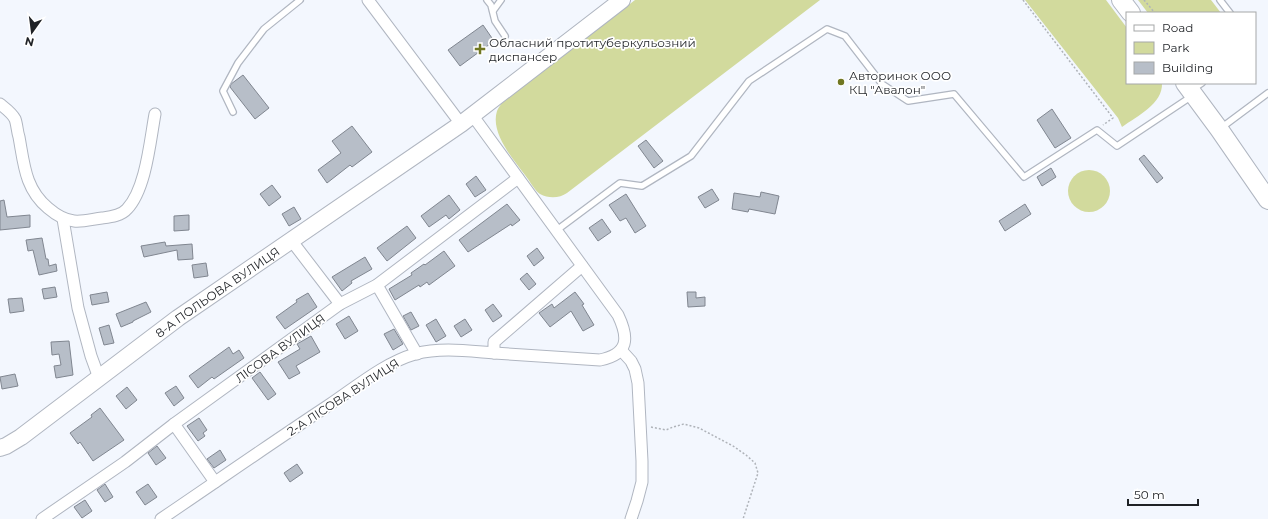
<svg xmlns="http://www.w3.org/2000/svg" width="1268" height="519" viewBox="0 0 1268 519" font-family="Montserrat,sans-serif">
<style>
.green{fill:#d2da9d}
.building{fill:#b7bec8;stroke:#808690}
.lines{fill:none;stroke-linecap:round;stroke-linejoin:round}
.lane-casing{stroke:#b0b6c1;stroke-width:8}
.street-casing{stroke:#b0b6c1;stroke-width:13}
.secondary-casing{stroke:#b0b6c1;stroke-width:18}
.primary-casing{stroke:#b0b6c1;stroke-width:20}
.path{stroke:#afb3b9;stroke-width:1.5;stroke-dasharray:2 2;stroke-linecap:butt}
.lane{stroke:#fff;stroke-width:5.5}
.street{stroke:#fff;stroke-width:11}
.secondary{stroke:#fff;stroke-width:16}
.primary{stroke:#fff;stroke-width:18}
.poi-dot{fill:#707721;stroke:#fff;stroke-width:1.5}
.labels{text-anchor:middle;dominant-baseline:central;stroke-width:3.5;stroke-linejoin:round;paint-order:stroke}
.poi-label{font-size:12px;fill:#1f2226;stroke:#fff;text-anchor:start}
.street-label{font-size:12px;fill:#1f2226;stroke:#fff}
</style>
<rect width="100%" height="100%" fill="#f3f7fe"/>
<g class="green">
<path d="M635,0H820L567,193C560,198 549,199 540,194C536,192 529,180 525,175C513,159 490,133 497,111C498,108 500,106 502,103Z"/>
<path d="M1025,0H1106L1127,28V83H1162C1163,104 1137,116 1122,127L1118,118Z"/>
<path d="M1138,0H1211L1221,13H1148Z"/>
<circle cx="1089" cy="191" r="21"/>
</g>
<g class="building">
<path d="M483,25L494,41L460,66L448,50Z"/>
<path d="M243,75L269,108L255,119L230,87L231,84Z"/>
<path d="M1052,109L1071,138L1055,148L1037,120Z"/>
<path d="M352,126L372,152L352,167L350,165L327,183L318,170L341,153L332,141Z"/>
<path d="M646,140L663,161L654,168L638,146Z"/>
<path d="M1144,155L1163,178L1157,183L1139,159Z"/>
<path d="M1051,168L1056,177L1042,186L1037,177Z"/>
<path d="M476,176L486,190L475,197L466,184Z"/>
<path d="M272,185L281,197L269,206L260,194Z"/>
<path d="M712,189L719,200L705,208L698,197Z"/>
<path d="M761,192L779,196L775,214L749,209L748,212L732,209L734,193L760,197Z"/>
<path d="M626,194L646,226L635,233L626,218L620,221L609,205Z"/>
<path d="M449,195L460,210L449,219L446,215L429,227L421,216Z"/>
<path d="M4,200L7,217L30,215V227L0,230V201Z"/>
<path d="M507,204L520,220L512,226L511,224L468,252L459,240Z"/>
<path d="M1025,204L1031,214L1005,231L999,221Z"/>
<path d="M294,207L301,219L289,226L282,214Z"/>
<path d="M189,215V230L174,231V216Z"/>
<path d="M602,219L611,232L598,241L589,228Z"/>
<path d="M407,226L416,238L387,261L377,248Z"/>
<path d="M42,238L46,259H48L49,266L56,264L57,271L39,275L33,250L28,251L26,240Z"/>
<path d="M165,242L166,246L192,244L193,259L178,260L177,250L144,257L141,246Z"/>
<path d="M537,248L544,258L534,266L527,256Z"/>
<path d="M444,251L455,266L429,285L427,282L420,287L419,285L395,300L389,289L412,275L411,273L424,264L425,265Z"/>
<path d="M365,257L372,269L351,281L352,283L342,291L332,277Z"/>
<path d="M206,263L208,276L194,278L192,265Z"/>
<path d="M527,273L536,284L529,290L520,279Z"/>
<path d="M55,287L57,297L44,299L42,289Z"/>
<path d="M107,292L109,302L92,305L90,295Z"/>
<path d="M575,292L584,304L582,305L594,325L583,331L571,311L550,327L539,313L552,304L554,308Z"/>
<path d="M687,292H696V298L705,297V306L688,307Z"/>
<path d="M308,293L317,307L285,329L276,317L297,302L296,300Z"/>
<path d="M22,298L24,311L10,313L8,299Z"/>
<path d="M146,302L151,312L133,321V322L121,327L116,314Z"/>
<path d="M493,304L502,316L493,322L485,310Z"/>
<path d="M411,312L419,326L411,330L403,316Z"/>
<path d="M349,316L358,331L345,339L336,324Z"/>
<path d="M436,319L446,336L436,342L426,325Z"/>
<path d="M465,319L472,330L461,337L454,326Z"/>
<path d="M109,325L114,343L104,345L99,328Z"/>
<path d="M394,329L403,344L393,350L384,334Z"/>
<path d="M311,336L320,352L296,366L300,373L289,379L278,362L300,349L297,344Z"/>
<path d="M69,341L73,375L56,378L54,366L61,365L59,354L52,355L51,342Z"/>
<path d="M229,347L233,354L239,350L244,358L214,379L212,377L198,388L189,376Z"/>
<path d="M260,372L276,394L268,400L252,378Z"/>
<path d="M15,374L18,386L2,389L0,377Z"/>
<path d="M176,386L184,398L174,406L165,393Z"/>
<path d="M127,387L137,400L126,409L116,396Z"/>
<path d="M100,408L124,440L93,461L80,442L78,444L70,433L92,417L91,415Z"/>
<path d="M199,418L207,430L203,433L205,436L198,441L187,426Z"/>
<path d="M157,446L166,458L156,465L148,453Z"/>
<path d="M220,450L226,460L214,468L207,459Z"/>
<path d="M297,464L303,473L290,482L284,473Z"/>
<path d="M105,484L113,497L105,502L97,490Z"/>
<path d="M148,484L157,497L145,505L136,492Z"/>
<path d="M85,500L92,511L82,518L74,507Z"/>
</g>
<g class="lines">
<g class="lane-casing">
<g id="lane">
<path d="M487,0L491,5L495,21L505,36"/>
<path d="M1220,0L1230,13"/>
<path d="M493,11L501,0"/>
<path d="M1193,89L1202,83"/>
<path d="M233,112L223,91L238,63L264,29L300,0"/>
<path d="M1221,128L1268,93"/>
<path d="M557,230L620,183L642,186L691,156L749,81L827,29L845,36L882,84L908,101L954,94L1024,177L1097,130L1117,146L1192,96"/>
</g>
</g>
<g class="street-casing">
<g id="street">
<path d="M368,0L461,124"/>
<path d="M0,104C5,108 12,113 15,119C17,124 17,131 19,137C24,164 25,189 48,208C55,214 64,220 74,221C83,222 93,219 102,218C110,217 121,216 127,209C146,189 150,141 155,114"/>
<path d="M473,116L618,315C629,338 629,354 600,360L494,353"/>
<path d="M63,219L78,308L91,356L99,378"/>
<path d="M291,240L340,304"/>
<path d="M377,285L417,354"/>
<path d="M621,350L631,361L635,369L638,383L642,461V482L637,501L631,519"/>
<path d="M174,424L215,482"/>
<path d="M42,519L125,462L174,424L340,304L377,285L518,178"/>
<path d="M161,519C217,481 273,442 329,405C356,387 384,363 415,354C441,347 468,351 494,353V342L582,266"/>
</g>
</g>
<g class="secondary-casing">
<g id="secondary">
<path id="s1" d="M0,448L6,446L21,437L178,318L461,124L622,0"/>
</g>
</g>
<g class="primary-casing">
<g id="primary">
<path d="M1121,0L1131,13"/>
<path d="M1185,83L1219,129L1268,200"/>
</g>
</g>
<g class="path">
<path d="M1023,0L1113,118L1103,125"/>
<path d="M1144,0L1155,13"/>
<path d="M651,427L666,430L673,427L684,424L699,428L733,446L746,455L755,463L758,473L743,519"/>
</g>
<use href="#lane" class="lane"/>
<use href="#street" class="street"/>
<use href="#secondary" class="secondary"/>
<use href="#primary" class="primary"/>
</g>
<g class="poi-dot">
<path d="M478 43h4v4h4v4h-4v4h-4v-4h-4v-4h4z"/>
<circle cx="841" cy="82" r="4"/>
</g>
<g class="labels">
<g class="poi-label">
<text x="489" y="42">Обласний протитуберкульозний<tspan x="489" dy="14">диспансер</tspan></text>
<text x="849" y="75">Авторинок ООО<tspan x="849" dy="14">КЦ "Авалон"</tspan></text>
</g>
<g class="street-label">
<text stroke="none"><textPath href="#s1" startOffset="268">8-А ПОЛЬОВА ВУЛИЦЯ</textPath></text>
<text transform="translate(280 348) rotate(-36)">ЛІСОВА ВУЛИЦЯ</text>
<text transform="translate(343 397) rotate(-33)">2-А ЛІСОВА ВУЛИЦЯ</text>
</g>
</g>
<rect x="1126" y="12" width="130" height="72" fill="#ffffff" stroke="#a5a7a8"/>
<rect x="1134" y="25" width="20" height="6" fill="#ffffff" stroke="#a5a7a8"/>
<text x="1162" y="32" font-size="12" fill="#1f2226">Road</text>
<rect x="1134" y="42" width="20" height="12" fill="#d2da9d" stroke="#a5a7a8"/>
<text x="1162" y="52" font-size="12" fill="#1f2226">Park</text>
<rect x="1134" y="62" width="20" height="12" fill="#b7bec8" stroke="#a5a7a8"/>
<text x="1162" y="72" font-size="12" fill="#1f2226">Building</text>
<g transform="translate(32 32) rotate(194)" stroke="#ffffff" stroke-width="3" paint-order="stroke">
<path d="M0-3L7 15L0 10L-7 15Z" fill="#1f2226"/>
<text y="-6" font-size="11" font-weight="bold" text-anchor="middle" fill="#1f2226">N</text>
</g>
<path d="M1128 499v6h70v-6" fill="none" stroke="#1f2226" stroke-width="2"/>
<text x="1134" y="499" font-size="12" fill="#1f2226" stroke="#ffffff" stroke-width="3" paint-order="stroke">50 m</text>
</svg>
